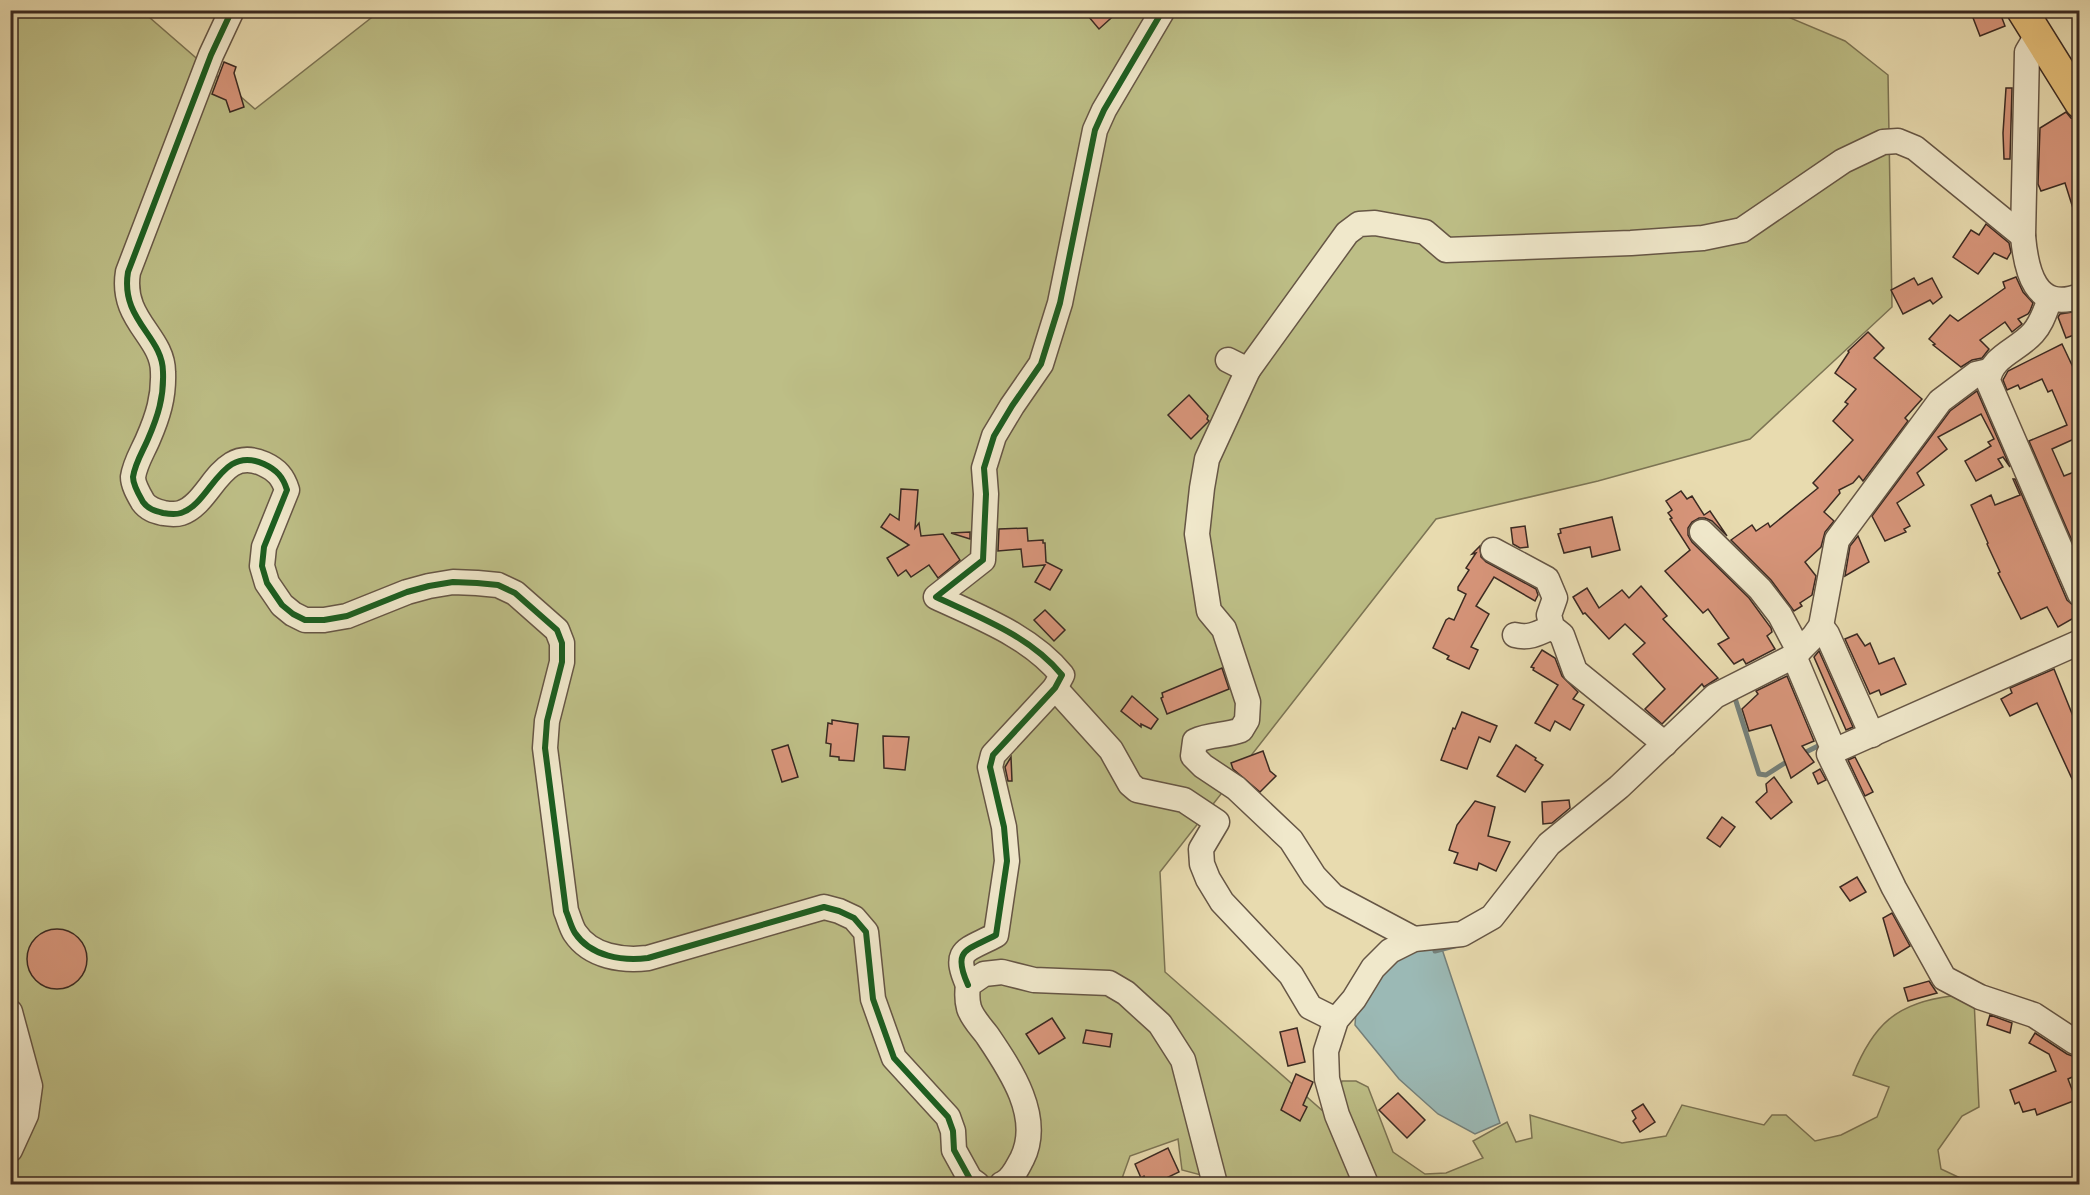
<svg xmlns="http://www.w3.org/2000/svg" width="2090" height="1195" viewBox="0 0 2090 1195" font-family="'IM FELL French Canon',serif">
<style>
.green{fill:#bdbe86;stroke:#7c7454;stroke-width:1.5}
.water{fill:#9bb9b5;stroke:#75807a;stroke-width:1.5}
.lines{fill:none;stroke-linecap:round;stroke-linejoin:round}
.stream{stroke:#75807a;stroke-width:5}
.building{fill:#d7957a;stroke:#3b2a22;stroke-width:1.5}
.minor-casing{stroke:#665645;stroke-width:27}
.major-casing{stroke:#3b2a22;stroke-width:33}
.minor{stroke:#f0e8cb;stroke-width:24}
.major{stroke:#e4be78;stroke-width:30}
.cycleway-casing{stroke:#f0e8cb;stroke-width:10}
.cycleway{stroke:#1b5e20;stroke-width:6}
</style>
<rect width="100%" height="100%" fill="#e8dbaf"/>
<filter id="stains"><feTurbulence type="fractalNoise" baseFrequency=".00333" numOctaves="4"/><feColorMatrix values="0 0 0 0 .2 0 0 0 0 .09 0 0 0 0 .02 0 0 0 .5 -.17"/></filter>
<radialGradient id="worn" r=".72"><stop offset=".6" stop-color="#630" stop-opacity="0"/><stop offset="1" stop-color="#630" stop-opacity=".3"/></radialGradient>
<g class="green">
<path d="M10,11H142L255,109L380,11H1774L1845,41L1888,75L1892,307L1750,439L1598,481L1436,519L1160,872L1165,972L1333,1120L1361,1184H1300L1291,1180L1288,1184H1221L1220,1180L1182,1170L1178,1139L1130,1156L1120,1184H1105L1093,1178L1087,1184H11Z"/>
<path d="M1951,996L1974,999L1979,1107L1962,1116L1938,1150L1941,1169L1973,1184H1372L1339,1091L1342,1081H1356L1368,1087L1393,1152L1425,1174L1446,1173L1483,1158L1473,1141L1507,1122L1516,1142L1532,1138L1530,1115L1622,1143L1666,1136L1682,1105L1764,1125L1772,1115H1786L1815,1141L1841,1135L1877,1117L1889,1087L1853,1075C1873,1025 1896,1003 1951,996Z"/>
</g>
<path class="water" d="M1440,943L1500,1123L1475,1134L1438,1114L1399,1079L1355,1025L1356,1012L1378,974L1400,954Z"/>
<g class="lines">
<g class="stream">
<path d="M1734,695L1759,774L1766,775L1791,759"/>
<path d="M1800,755L1824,743"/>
<path d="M1435,951L1458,945"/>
</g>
</g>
<g class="building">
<path d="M1083,10H1120L1099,29Z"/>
<path d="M1970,10H1999L2005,26L1980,36Z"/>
<path d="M224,62L236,67L234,73L244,107L230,112L226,100L212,94Z"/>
<path d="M2006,88H2012L2010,159H2004L2003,133Z"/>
<path d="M2066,112L2071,118L2079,121V220L2077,221L2065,183L2041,191L2038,184L2040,128Z"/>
<path d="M1986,224L2009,243L2011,252L2007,259L1994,253L1978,274L1953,257L1971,230L1979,235Z"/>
<path d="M2016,277L2023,292L2033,303L2030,311L2028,314L2018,319L2022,324L2012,332L2005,322L1980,340L1989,349L1982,358L1972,360L1961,367L1933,345L1935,344L1929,339L1950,315L1958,321L2005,288L2003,282Z"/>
<path d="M1914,278L1918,285L1932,278L1942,297L1933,304L1930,300L1903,314L1891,290Z"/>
<path d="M2079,311V333L2066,338L2058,317L2060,314Z"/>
<path d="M1868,332L1884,348L1874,358L1922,399L1905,418L1908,421L1863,481L1859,476L1853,483L1839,490L1840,493L1824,512L1834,521L1825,532L1821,547L1805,562L1816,576L1812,595L1800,603L1802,606L1794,611L1771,580L1731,540L1752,525L1756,531L1768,523L1770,527L1818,488L1813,483L1853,440L1833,421L1848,404L1845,402L1856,389L1835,373L1849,352L1848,351Z"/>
<path d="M2062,344L2079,380V451L2074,439L2052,449L2064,476L2074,472L2079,487V557L2029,441L2067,425L2052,390L2048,392L2042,379L2020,389L2018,385L2007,390L2003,380L2008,371Z"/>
<path d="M1977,391L2010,467L2003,457L1998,459L2003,467L1976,481L1965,461L1991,446L1988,442L1994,439L1981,414L1938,437L1947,449L1917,473L1924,485L1897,503L1910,526L1904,529L1906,532L1885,541L1872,516L1950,411Z"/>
<path d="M1189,395L1208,416L1207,419L1209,421L1191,439L1168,415Z"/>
<path d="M2013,479H2015L2067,600L2075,607L2079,615L2058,627L2047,607L2021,619L1998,573L2000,572L1987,544L1988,543L1971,505L1991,495L1995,505L2020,495Z"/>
<path d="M901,489L918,490L915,528L919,523L921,536L943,534L960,560L938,578L929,565L911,577L906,570L898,576L887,558L909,545L881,527L890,514L899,520Z"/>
<path d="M1681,491L1687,499L1692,496L1704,515L1710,511L1727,536L1712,521L1705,518H1699L1692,522L1688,528V535L1692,542L1749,598L1771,628L1772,632L1767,636L1775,649L1746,664L1743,659L1734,664L1718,644L1729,638L1708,609L1703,613L1665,571L1690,550L1670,519L1672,518L1668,513L1672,510L1666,501Z"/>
<path d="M1612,517L1620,550L1592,557L1590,547L1564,553L1558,534L1561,533L1560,529Z"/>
<path d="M1525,526L1528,547L1520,548L1513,544L1511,528Z"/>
<path d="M1027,528L1028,541L1043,540V543H1045L1046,562L1062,570L1050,590L1035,582L1045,565L1023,567L1021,549L998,551L999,529Z"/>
<path d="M970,532V539L951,533Z"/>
<path d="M1858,536L1869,562L1845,576L1850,546Z"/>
<path d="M1480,546L1481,557L1486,562L1536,589L1538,595L1535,601L1494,577L1476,606L1489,614L1471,647L1478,650L1469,669L1447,659L1449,656L1433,648L1446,620L1449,618L1454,620L1466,594L1458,590V587L1469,570L1466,568L1476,553L1472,554Z"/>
<path d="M1641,586L1667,616L1663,619L1718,678L1704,687L1702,684L1662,724L1645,709L1665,689L1633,654L1645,643L1625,624L1609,639L1585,613L1583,614L1573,597L1587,588L1599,608L1622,590L1629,598Z"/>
<path d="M1045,610L1065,630L1054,641L1034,620Z"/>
<path d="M1857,634L1865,646L1870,643L1879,664L1894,658L1906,684L1881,695L1879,690L1870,694L1845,639Z"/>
<path d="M1542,650L1555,658L1562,676L1578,692L1573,699L1584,705L1570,730L1555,721L1550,731L1535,723L1558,685L1533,670L1534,668L1531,667Z"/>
<path d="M1819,651L1853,727L1846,730L1814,657Z"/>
<path d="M1222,668L1229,689L1167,714L1161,698L1163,697L1162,693Z"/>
<path d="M2054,669L2079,731V794L2037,703L2010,716L2001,699L2012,693L2010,688Z"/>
<path d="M1787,676L1814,741L1802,746L1814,762L1791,778L1771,725L1749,731L1742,709L1758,694L1756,691Z"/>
<path d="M1132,696L1158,719L1151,729L1141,724V727L1121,711Z"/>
<path d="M1462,712L1497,726L1490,742L1479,737L1467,769L1441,760L1453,728L1455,729Z"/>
<path d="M832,720L858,724L854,761L839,760V757L830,756L831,744L826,743L828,723L832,724Z"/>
<path d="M883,736L909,737L905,770L884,768Z"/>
<path d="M788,745L798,777L782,782L772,750Z"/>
<path d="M1516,745L1536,758L1535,760L1543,765L1525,792L1497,776Z"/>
<path d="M1263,751L1270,771L1276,776L1260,792L1233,769L1231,763Z"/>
<path d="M1011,757L1012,781H1008L1005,767Z"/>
<path d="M1855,757L1873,792L1865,796L1848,760Z"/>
<path d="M1820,769L1826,780L1818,784L1813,773Z"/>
<path d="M1774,777L1792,802L1771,819L1756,802L1767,792L1766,784Z"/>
<path d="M1569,800L1570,808L1552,823L1543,824L1542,802Z"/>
<path d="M1475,801L1495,807L1488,836L1510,842L1496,871L1479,863L1477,870L1454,863L1458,853L1449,850L1457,825Z"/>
<path d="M1722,817L1735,827L1720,847L1707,838Z"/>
<path d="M1857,877L1866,892L1850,901L1840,887Z"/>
<path d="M1892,913L1910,946L1894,956L1883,918Z"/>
<circle cx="57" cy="959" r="30"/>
<path d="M1929,981L1937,993L1908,1001L1904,988Z"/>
<path d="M1990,1015L2012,1023L2010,1033L1987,1025Z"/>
<path d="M1052,1018L1065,1038L1039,1054L1026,1034Z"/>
<path d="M1297,1028L1305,1062L1288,1066L1280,1032Z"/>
<path d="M1086,1030L1112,1034L1110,1047L1083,1043Z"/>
<path d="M2035,1033L2067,1054L2075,1057L2078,1063L2079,1062V1074L2068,1079L2076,1100L2037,1115L2035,1109L2023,1112L2019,1102L2015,1104L2010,1090L2056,1071L2049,1054L2029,1043Z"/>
<path d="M1296,1074L1313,1082L1303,1105L1307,1107L1300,1121L1281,1110Z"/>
<path d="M1398,1093L1425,1120L1407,1138L1379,1110Z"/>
<path d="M1643,1104L1655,1122L1640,1132L1633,1121L1636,1118L1632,1111Z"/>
<path d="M1168,1148L1179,1172L1152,1185H1148L1144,1176L1141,1178L1135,1164Z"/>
</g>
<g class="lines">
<g class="minor-casing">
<g id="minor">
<path d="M232,10L211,55L128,272C120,320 163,336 163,372C164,397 158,416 148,439C143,451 135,463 133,477C133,485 139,495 143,502C148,509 155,511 163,513C169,514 175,515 181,513C212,503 220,444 264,464C277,470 283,477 287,490L264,547L262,566L267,583L282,605L293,614L305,620H324L347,616L407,592L429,586L453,582L477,583L498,585L515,593L557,630L562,643V662L547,721L545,748L566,911C569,918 571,927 575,933C591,957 623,961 648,958L824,907L839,911L854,918L866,932L873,999L894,1058L948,1117L953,1131L954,1150L970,1179L977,1184"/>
<path d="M2037,35L2027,52L2023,236C2026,270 2035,313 2080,296"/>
<path d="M2050,299C2045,311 2042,323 2033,333C2017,351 1991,356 1988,381L2080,594"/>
<path d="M1228,360L1248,370L1347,233L1359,224L1375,223L1425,232L1446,250L1631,243L1703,238L1742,230L1843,161L1883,142L1898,141L1915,148L2023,236"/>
<path d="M1248,370L1207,459L1202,488L1197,534L1209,611L1224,629L1248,702L1247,720L1241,730C1225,736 1210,734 1195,741L1193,756L1203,766L1236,788L1291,840L1314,876L1333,896L1414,939"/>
<path d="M1702,532L1760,589L1780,615L1799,651"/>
<path d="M1493,550L1547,579L1555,598L1549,615L1552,627L1562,635L1575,671L1665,744"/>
<path d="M1821,626L1827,634L1872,735"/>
<path d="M1515,635C1529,639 1539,633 1552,627"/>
<path d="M1794,656L1834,751L1829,754L1894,888L1944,978L1980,997L2034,1015L2075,1042L2080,1043"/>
<path d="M1055,688L1111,750L1130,784L1137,790L1184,800L1217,822L1201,849L1202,864L1208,879L1222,902L1291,975L1310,1007L1336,1020"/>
<path d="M1834,751L2080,642"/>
<path d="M968,985C952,949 966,951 996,935L1007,861L1004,827L990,767L993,755L1055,688L1062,675C1030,636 981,618 936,597L983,560L986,494L984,468L994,436L1012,406L1041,364L1060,303L1095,130L1104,110L1163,10"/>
<path d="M10,1012L30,1086L26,1115L10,1150"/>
<path d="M1002,1184C1012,1180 1017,1168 1022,1159C1043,1117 1010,1069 987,1035C981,1027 972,1018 969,1008C967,1001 967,993 968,985L984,974L1002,972L1034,980L1109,983L1126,993L1160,1024L1183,1060L1215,1184"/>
<path d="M1366,1184L1337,1115L1327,1079L1326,1051L1336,1020L1354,999L1373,968L1390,951L1414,939L1462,934L1492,917L1549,844L1619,787L1715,696L1794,656L1814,636L1821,626L1837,540L1940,401L1976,374L1989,371"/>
</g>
</g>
<g class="major-casing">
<path id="major" d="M2022,10L2080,103"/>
</g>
<use href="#minor" class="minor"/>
<use href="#major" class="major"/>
<g class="cycleway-casing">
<g id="cycleway">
<path d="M232,10L211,55L128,272C120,320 163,336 163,372C164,397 158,416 148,439C143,451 135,463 133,477C133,485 139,495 143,502C148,509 155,511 163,513C169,514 175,515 181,513C212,503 220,444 264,464C277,470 283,477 287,490L264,547L262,566L267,583L282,605L293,614L305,620H324L347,616L407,592L429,586L453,582L477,583L498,585L515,593L557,630L562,643V662L547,721L545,748L566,911C569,918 571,927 575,933C591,957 623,961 648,958L824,907L839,911L854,918L866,932L873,999L894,1058L948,1117L953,1131L954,1150L970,1179L977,1184"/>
<path d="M968,985C952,949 966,951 996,935L1007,861L1004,827L990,767L993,755L1055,688L1062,675C1030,636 981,618 936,597L983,560L986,494L984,468L994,436L1012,406L1041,364L1060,303L1095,130L1104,110L1163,10"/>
</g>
</g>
<use href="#cycleway" class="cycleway"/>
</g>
<rect width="2090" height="1195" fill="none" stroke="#e8dbaf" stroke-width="36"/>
<rect x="12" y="12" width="2066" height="1171" fill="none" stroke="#3b2a22" stroke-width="3"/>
<rect x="18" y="18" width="2054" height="1159" fill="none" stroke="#3b2a22" stroke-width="1.5"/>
<rect width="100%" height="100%" filter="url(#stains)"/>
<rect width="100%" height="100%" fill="url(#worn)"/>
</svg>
